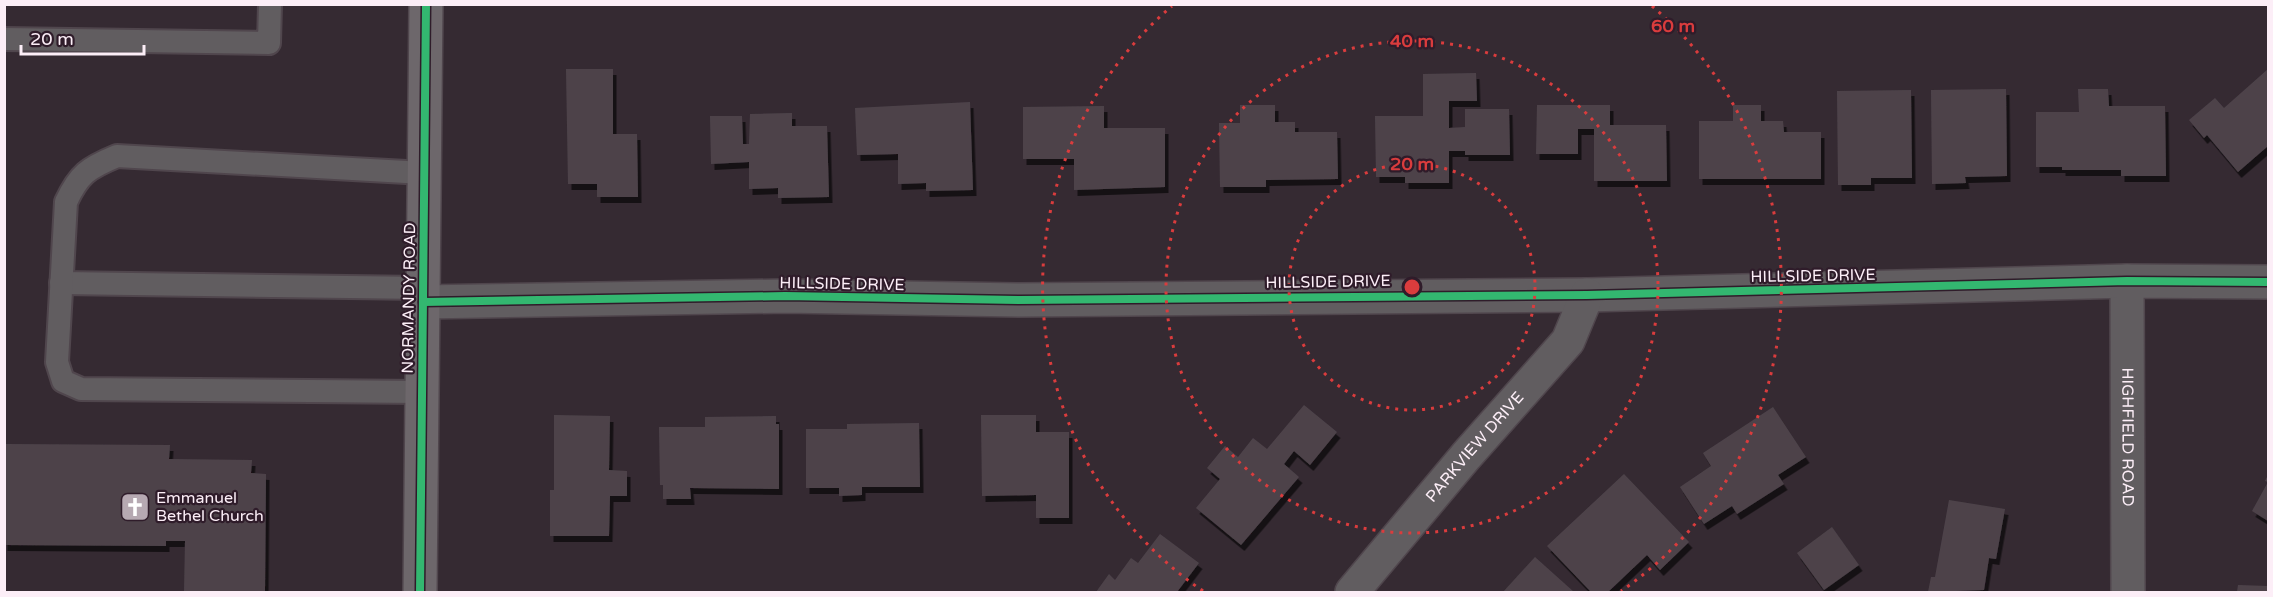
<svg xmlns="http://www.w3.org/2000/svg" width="2273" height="597" viewBox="0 0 2273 597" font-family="'Varela Round',sans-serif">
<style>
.building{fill:#4d434a;filter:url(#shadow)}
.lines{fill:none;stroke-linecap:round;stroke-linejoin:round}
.lane-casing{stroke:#50464d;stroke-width:26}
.street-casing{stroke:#50464d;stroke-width:36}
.secondary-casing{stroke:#50464d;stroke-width:36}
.lane{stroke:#615d60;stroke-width:22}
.street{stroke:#615d60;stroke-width:33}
.secondary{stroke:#6d676b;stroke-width:33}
.cycleway-casing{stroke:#2f1c2a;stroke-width:11}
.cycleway{stroke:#33b770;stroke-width:8}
.ring{fill:none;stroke:#da3c3d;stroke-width:3;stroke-dasharray:3 6}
.labels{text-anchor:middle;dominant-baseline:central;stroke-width:4.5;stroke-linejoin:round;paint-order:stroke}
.street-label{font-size:16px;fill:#fceef7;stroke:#2f1c2a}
.poi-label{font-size:16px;fill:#fceef7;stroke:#2f1c2a;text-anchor:start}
.centre{fill:#da3c3d;stroke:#2f1c2a;stroke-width:3}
.ring-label{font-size:18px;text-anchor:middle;font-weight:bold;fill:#da3c3d;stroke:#2f1c2a;stroke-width:4.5;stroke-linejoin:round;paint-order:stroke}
</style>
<defs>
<filter id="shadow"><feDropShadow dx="3.5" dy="6" stdDeviation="0" flood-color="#0009"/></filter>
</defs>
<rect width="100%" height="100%" fill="#352a32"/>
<g class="building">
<path d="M566,69H613V134H637L638,197H597V184H568Z"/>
<path d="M2268,69V146L2238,172L2207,135L2204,138L2189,120L2215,98L2224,108Z"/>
<path d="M1476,73L1477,101H1449V128L1465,127V109H1509L1510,155H1465V151H1449V183H1405V177H1376L1375,116H1423V74Z"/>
<path d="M2006,89L2007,176L1965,177L1966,183L1932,184L1931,90Z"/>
<path d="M2078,89H2108L2109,106H2165L2166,176H2121V170H2062V167H2036V112H2079Z"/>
<path d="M1911,90L1912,178H1871V185H1838L1837,91Z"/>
<path d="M970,102L973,190L926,191V183L898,184V154L857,155L855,108Z"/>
<path d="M1240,105H1275V122H1295V132H1337L1338,179L1266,180V187H1220L1219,123H1240Z"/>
<path d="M1537,105H1610V125H1666L1667,181H1594V129H1578V154H1536Z"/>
<path d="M1733,105H1761V121H1783L1784,132H1821V179H1699V121H1733Z"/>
<path d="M1104,106V128H1165V187L1074,190V159H1023V107Z"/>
<path d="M792,113V126H827L829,197L778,198V188L749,189V162L711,164L710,116H742L743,144H749L750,114Z"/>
<path d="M1304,405L1337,432L1310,465L1294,451L1284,464L1299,477L1241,545L1196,508L1220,479L1207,468L1225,446L1238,457L1253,438L1267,449Z"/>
<path d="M1773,407L1806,457L1778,475L1784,484L1737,514L1732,506L1704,524L1680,487L1711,466L1703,453Z"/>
<path d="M554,415L610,416L609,470L627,471V496H610L609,536H550V490H554Z"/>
<path d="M981,415H1036V432H1069V518H1036V495L982,496Z"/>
<path d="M776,416V424H779V489L690,488L691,499H663V485H660L659,427H705V417Z"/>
<path d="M919,423L920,487H862V495L839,496V488H806V429H847V424Z"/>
<path d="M4,444L170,445L169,459L252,460L251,473L266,474L265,592H184L185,541H166V546L4,545Z"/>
<path d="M1624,474L1689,542L1660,570L1647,555L1608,592H1591L1547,546Z"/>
<path d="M2268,475V521L2252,511L2268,482L2265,481Z"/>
<path d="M1949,500L2005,509L1996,559L1989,558L1984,590L1928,592L1931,577H1935Z"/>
<path d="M1832,527L1859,565L1824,590L1797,553Z"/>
<path d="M1160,534L1199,563L1177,592H1096L1109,574L1115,580L1131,558L1138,563Z"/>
<path d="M1535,557L1574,592H1503Z"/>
<path d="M2238,585L2268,586V592H2237Z"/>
</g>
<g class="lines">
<g class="lane-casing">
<g id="lane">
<path d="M4,39L269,43L270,4"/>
<path d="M61,283L423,288"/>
<path d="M422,392L81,389L63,381L57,362L66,202C79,174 88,168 117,156L424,173"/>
</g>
</g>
<g class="street-casing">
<g id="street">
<path id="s1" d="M2127,281L2128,592"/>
<path d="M423,302L785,296L1019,300L1587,295L2127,281L2268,282"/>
<path id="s2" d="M1352,592L1466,456L1568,341L1587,295"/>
</g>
</g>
<g class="secondary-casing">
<path id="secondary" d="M420,592L426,4"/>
</g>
<use href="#lane" class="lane"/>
<use href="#street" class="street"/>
<use href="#secondary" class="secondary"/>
<g class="cycleway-casing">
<g id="cycleway">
<path d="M423,302L785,296L1019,300L1587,295L2127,281L2268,282"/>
<path d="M420,592L426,4"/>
</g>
</g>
<use href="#cycleway" class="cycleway"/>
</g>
<g class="ring">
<circle cx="1412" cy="287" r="123"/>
<circle cx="1412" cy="287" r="246"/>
<path d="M1203 591A369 369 0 0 1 1172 6M1652 6A369 369 0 0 1 1621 591"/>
</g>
<defs>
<g id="church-square" transform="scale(1.5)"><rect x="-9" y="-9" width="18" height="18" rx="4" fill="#b6a9b2" stroke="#2f1c2a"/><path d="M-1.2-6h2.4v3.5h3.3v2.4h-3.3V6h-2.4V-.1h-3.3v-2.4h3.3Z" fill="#fff"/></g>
</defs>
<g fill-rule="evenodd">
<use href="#church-square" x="135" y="507"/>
</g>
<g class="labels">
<g class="street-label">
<text transform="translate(1813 276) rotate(-1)">HILLSIDE DRIVE</text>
<text transform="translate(1328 282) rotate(-1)">HILLSIDE DRIVE</text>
<text transform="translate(842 284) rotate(1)">HILLSIDE DRIVE</text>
<text transform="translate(409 298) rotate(-89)">NORMANDY ROAD</text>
<text stroke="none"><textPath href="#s1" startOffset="156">HIGHFIELD ROAD</textPath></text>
<text stroke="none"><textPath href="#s2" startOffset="190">PARKVIEW DRIVE</textPath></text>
</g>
<g class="poi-label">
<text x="156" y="498">Emmanuel<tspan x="156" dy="18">Bethel Church</tspan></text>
</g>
</g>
<circle cx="1412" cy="287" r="9" class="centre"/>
<g class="ring-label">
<text x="1673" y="32">60 m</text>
<text x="1412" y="47">40 m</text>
<text x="1412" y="170">20 m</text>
</g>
<rect width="2273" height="597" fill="none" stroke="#fceef7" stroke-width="12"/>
<path d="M21 45v9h123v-9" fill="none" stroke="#fceef7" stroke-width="3"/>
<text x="30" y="45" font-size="18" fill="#fceef7" stroke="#2f1c2a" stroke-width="4.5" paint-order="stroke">20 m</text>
</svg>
